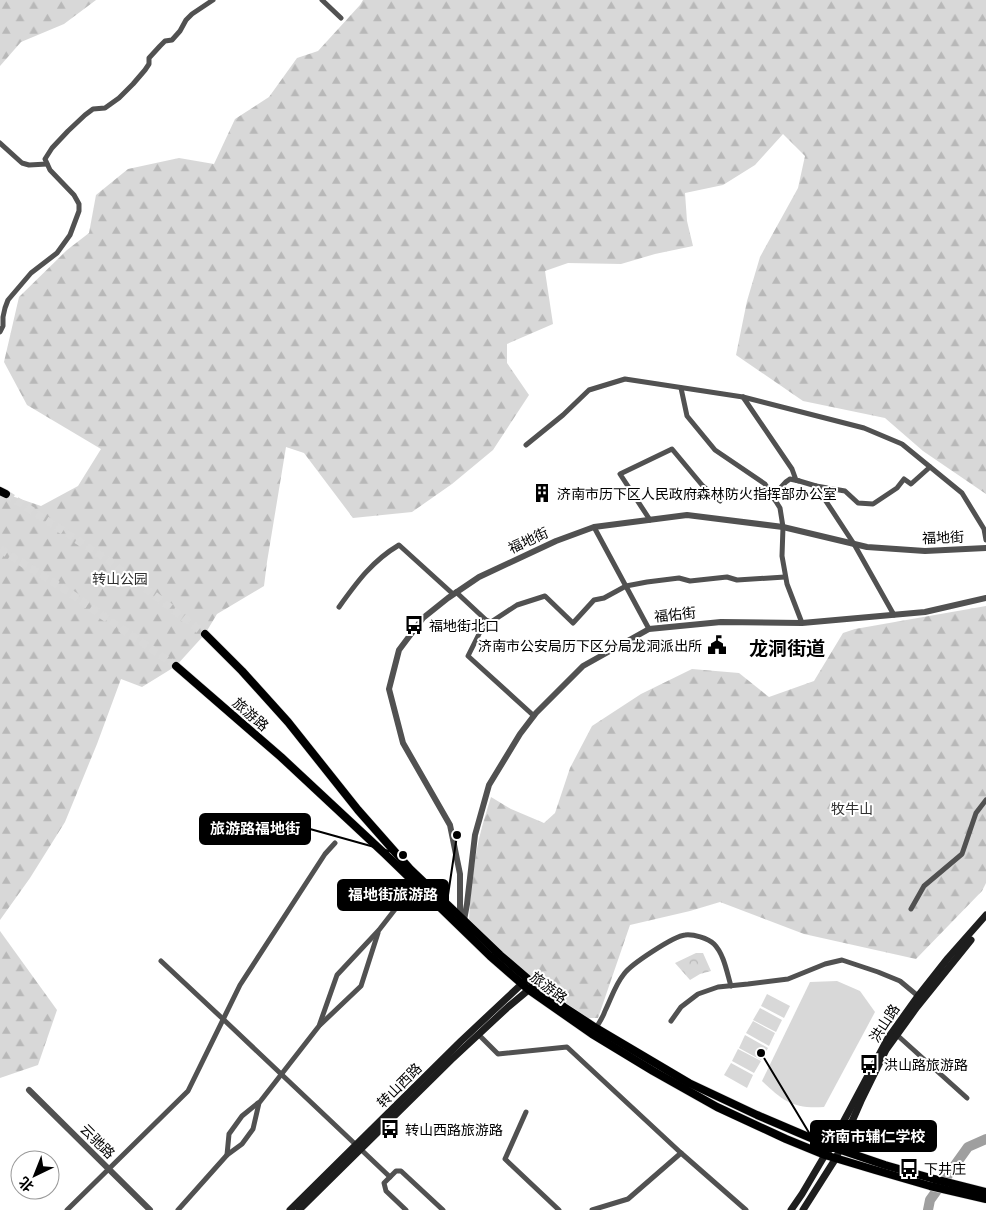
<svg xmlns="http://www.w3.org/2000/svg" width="986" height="1210" viewBox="0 0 986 1210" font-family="Lato,'Noto Sans SC',sans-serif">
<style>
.forest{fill:url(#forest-firs)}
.park{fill:url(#park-crowns)}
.pitch{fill:#d8d8d8}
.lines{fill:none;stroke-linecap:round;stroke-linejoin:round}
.river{stroke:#9f9f9f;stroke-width:10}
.primary-tunnel{stroke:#d9d9d9;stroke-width:8;stroke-dasharray:8 4;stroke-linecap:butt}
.primary-casing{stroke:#dbdbdb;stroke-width:9}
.minor{stroke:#515151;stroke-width:5}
.tertiary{stroke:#515151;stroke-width:6}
.secondary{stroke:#1e1e1e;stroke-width:7}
.primary{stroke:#000;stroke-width:8}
.labels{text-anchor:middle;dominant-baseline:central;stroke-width:4;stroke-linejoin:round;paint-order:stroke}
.poi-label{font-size:14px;fill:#000;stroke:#fff;text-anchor:start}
.street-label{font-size:14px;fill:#000;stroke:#fff}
.park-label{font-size:14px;fill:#2f2f2f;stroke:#fff}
.district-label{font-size:19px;font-weight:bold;fill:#000;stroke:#fff}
.leader{fill:none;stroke:#000;stroke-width:2}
.callout-dot{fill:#000;stroke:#fff;stroke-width:2}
.callout{fill:#000;stroke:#000;stroke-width:2}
.callout-label{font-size:15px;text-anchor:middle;font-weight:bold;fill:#fff}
</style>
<defs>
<pattern id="forest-firs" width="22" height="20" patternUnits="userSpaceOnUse" patternTransform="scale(1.25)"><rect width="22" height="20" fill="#d8d8d8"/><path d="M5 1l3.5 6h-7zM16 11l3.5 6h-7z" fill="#b8b8b8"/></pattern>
<pattern id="park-crowns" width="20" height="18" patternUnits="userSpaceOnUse" patternTransform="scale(1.25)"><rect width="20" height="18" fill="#d8d8d8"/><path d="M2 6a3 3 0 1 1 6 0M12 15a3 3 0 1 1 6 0" fill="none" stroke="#b8b8b8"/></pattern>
</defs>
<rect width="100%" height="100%" fill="#fff"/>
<g class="forest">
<path d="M0,0H96L64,24L21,42L0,66Z"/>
<path d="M363,0H986V494L923,451L885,418L803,401L736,355L747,301L760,257L798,188L805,156L783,134L755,165L723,185L685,193L687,221L693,246L655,254L621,264L568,263L545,271L553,324L507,344V363L529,395L493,450L452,484L412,512L353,518L304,453L286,447L267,562L264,586L217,614L205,634L176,666L142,687L121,679L97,744L65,822L30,878L0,920V496L6,494L41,506L78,486L101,449L27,405L4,362L19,297L67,250L89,233L96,195L128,169L179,158L214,164L235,119L269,97L297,58L318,51L360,5Z"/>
<path d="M986,606V883L982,891L916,959L804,934L720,902L690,911L630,925L598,1018H588L531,979L469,921C470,899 472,876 476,854C479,835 485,816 491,797L511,809L544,823L555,813L570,768L592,726L641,694L692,669L739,673L769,697L814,681L843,633L855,629Z"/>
<path d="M0,931L57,1010L38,1065L0,1078Z"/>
</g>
<path class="park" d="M696,953H703L711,971L700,974L690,980L675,963Z"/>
<g class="pitch">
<path d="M837,981L860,991L875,1012L824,1107C793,1109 783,1101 762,1081L810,982Z"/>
<path d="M767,994L790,1006L784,1018L761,1006Z"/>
<path d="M760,1008L782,1020L776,1032L753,1020Z"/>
<path d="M753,1021L775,1033L769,1046L746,1033Z"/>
<path d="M745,1035L768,1048L761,1060L739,1048Z"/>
<path d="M738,1049L761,1061L754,1073L732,1061Z"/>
<path d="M731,1063L753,1075L747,1088L724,1075Z"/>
</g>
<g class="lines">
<path class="river" d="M928,1210L930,1200L968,1147L986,1139"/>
<g class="primary-tunnel">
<path d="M6,494L108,560L205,634"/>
<path d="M0,549L64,589L176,666"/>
</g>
<g class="primary-casing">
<g id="primary">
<path d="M0,491L6,494"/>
<path d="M205,634L242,671L288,722L358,810L410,869L500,955L535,985L564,1007L596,1028L689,1083L757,1115L832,1147L885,1165L934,1179L986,1192"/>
<path d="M176,666L281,757L385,854L490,956L529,990L592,1034L653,1071L717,1107L786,1139L825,1155L875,1170L930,1186L986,1199"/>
</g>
</g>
<g class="minor">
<path d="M322,0L341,18"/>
<path d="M0,143L22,163L29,165L47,164"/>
<path d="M0,332L3,326V317L5,308L8,300L31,273L57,253L70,235L79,211V204L74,195L50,170L45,159L52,148L68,131L85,115L93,109L105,108L119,98L133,84L145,70L149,64V58L160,46L165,41L172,40L180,31L186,20L192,14L213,0"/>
<path d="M681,388L687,416L715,450L765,484L780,508L783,527L782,556L787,584L802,623"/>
<path d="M743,397L792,469L796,480L816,486L854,544L894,615"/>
<path d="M526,445L563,415L589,390L625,379L743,397L864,428L902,444L962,493L984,529L986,540"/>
<path d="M816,486L845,491L858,503L873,504L897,488L904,479L911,484L930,467"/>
<path d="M775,500C779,491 781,484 790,479L799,481"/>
<path d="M650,520L620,474L672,449L702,485L720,501"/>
<path d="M594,527L649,629"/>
<path d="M456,592L486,620L468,656L534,716"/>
<path d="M339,607C357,582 372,561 399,545L453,594"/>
<path d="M486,620L491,622L517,605L545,596L573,623L594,600L604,598L626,586L647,582L679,578L690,581L727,577L737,580L785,577"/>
<path d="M911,909L924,886L962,854L976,813L986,800"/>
<path d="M161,961L223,1019L390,1177"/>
<path d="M671,1021L681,1007L698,994L718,987L748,984L788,979L825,964L842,960L878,972L900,981L918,996"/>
<path d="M320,1025L361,986L378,933"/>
<path d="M596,1028C599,1023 603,1017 605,1011C611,999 615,985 624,974C631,964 674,936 685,935C693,934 708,938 714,944C724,954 727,973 731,986"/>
<path d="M479,1035L498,1054L567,1047L681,1153L746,1210"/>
<path d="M897,1035L967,1098"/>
<path d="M526,1112L505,1159L559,1210"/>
<path d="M227,1155L229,1134L242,1116L258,1103"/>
<path d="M67,1210L188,1091L240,985L325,854L335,843"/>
<path d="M178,1210L227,1155L242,1144L253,1129L259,1103L319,1026L337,975L379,930L400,903"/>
<path d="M406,1210L386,1191L384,1183L396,1171H401L443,1210"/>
<path d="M592,1210L628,1199L681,1153"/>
</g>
<g class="tertiary">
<path d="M460,918V874L450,825L403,743L389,689L399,650L423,618L448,598L479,577L556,541L594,527L687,515L783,527L867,547L925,551L986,548"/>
<path d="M462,923L464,920L467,904L475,835L489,785L520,734L536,713L583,666L649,629L721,622L802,623L925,612L986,598"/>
<path d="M29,1090L150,1210"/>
</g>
<g class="secondary">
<path d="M290,1210L461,1041L526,980"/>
<path d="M299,1210L451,1060L508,1007L532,987"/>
<path d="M791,1210L802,1194L825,1155L832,1147L839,1130L888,1038L918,996L948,958L986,915"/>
<path d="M803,1210L836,1158L861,1101L886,1050L917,1007L971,940"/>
</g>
<use href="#primary" class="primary"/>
</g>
<defs>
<g id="building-bare" transform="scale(1.5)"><path d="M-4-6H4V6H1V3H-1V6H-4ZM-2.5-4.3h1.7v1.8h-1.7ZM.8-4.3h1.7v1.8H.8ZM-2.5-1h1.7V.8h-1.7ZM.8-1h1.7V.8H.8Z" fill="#000" stroke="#fff" stroke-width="2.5" paint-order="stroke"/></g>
<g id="bus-bare" transform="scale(1.5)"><path d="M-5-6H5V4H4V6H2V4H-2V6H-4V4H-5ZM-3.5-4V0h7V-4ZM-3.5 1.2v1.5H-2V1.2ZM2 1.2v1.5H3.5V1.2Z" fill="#000" stroke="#fff" stroke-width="2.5" paint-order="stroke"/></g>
<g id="civic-bare" transform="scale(1.5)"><path d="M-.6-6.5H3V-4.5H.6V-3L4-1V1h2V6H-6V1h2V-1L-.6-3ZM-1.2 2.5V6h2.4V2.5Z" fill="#000" stroke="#fff" stroke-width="2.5" paint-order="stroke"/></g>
</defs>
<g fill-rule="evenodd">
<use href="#building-bare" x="542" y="493"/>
<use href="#bus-bare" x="414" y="625"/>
<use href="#civic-bare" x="717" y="645"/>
<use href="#bus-bare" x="869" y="1064"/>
<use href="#bus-bare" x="390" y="1129"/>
<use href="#bus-bare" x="909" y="1168"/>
</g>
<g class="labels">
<g class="poi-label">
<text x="557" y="493">济南市历下区人民政府森林防火指挥部办公室</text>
<text x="429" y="625">福地街北口</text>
<text x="702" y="645" text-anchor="end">济南市公安局历下区分局龙洞派出所</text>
<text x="884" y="1064">洪山路旅游路</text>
<text x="405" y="1129">转山西路旅游路</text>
<text x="924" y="1168">下井庄</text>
</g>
<g class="street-label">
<text transform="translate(943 537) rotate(-2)">福地街</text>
<text transform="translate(528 540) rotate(-25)">福地街</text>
<text transform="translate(675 614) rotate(-6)">福佑街</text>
<text transform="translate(251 714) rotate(41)">旅游路</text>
<text transform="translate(549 987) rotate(37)">旅游路</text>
<text transform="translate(884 1023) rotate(-57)">洪山路</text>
<text transform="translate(399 1085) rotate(-45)">转山西路</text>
<text transform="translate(98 1141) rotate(45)">云驰路</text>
</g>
<g class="park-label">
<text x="120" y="578">转山公园</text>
<text x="852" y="808">牧牛山</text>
</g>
<g class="district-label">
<text x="787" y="647">龙洞街道</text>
</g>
</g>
<path class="leader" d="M403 855L310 829M457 835L448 895M761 1053L811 1136"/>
<g class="callout-dot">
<circle cx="403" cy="855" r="5"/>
<circle cx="457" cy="835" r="5"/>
<circle cx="761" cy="1053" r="5"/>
</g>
<g class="callout">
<rect x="200" y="814" width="110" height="30" rx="5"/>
<rect x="338" y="880" width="110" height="30" rx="5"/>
<rect x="811" y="1121" width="125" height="30" rx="5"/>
</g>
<g class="callout-label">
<text x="255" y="834">旅游路福地街</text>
<text x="393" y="900">福地街旅游路</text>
<text x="873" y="1142">济南市辅仁学校</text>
</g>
<g transform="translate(35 1175) rotate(223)"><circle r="24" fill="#ffffff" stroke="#999999"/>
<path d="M0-4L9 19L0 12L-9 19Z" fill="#000000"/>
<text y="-8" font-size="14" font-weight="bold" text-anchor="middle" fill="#000000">北</text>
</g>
</svg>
